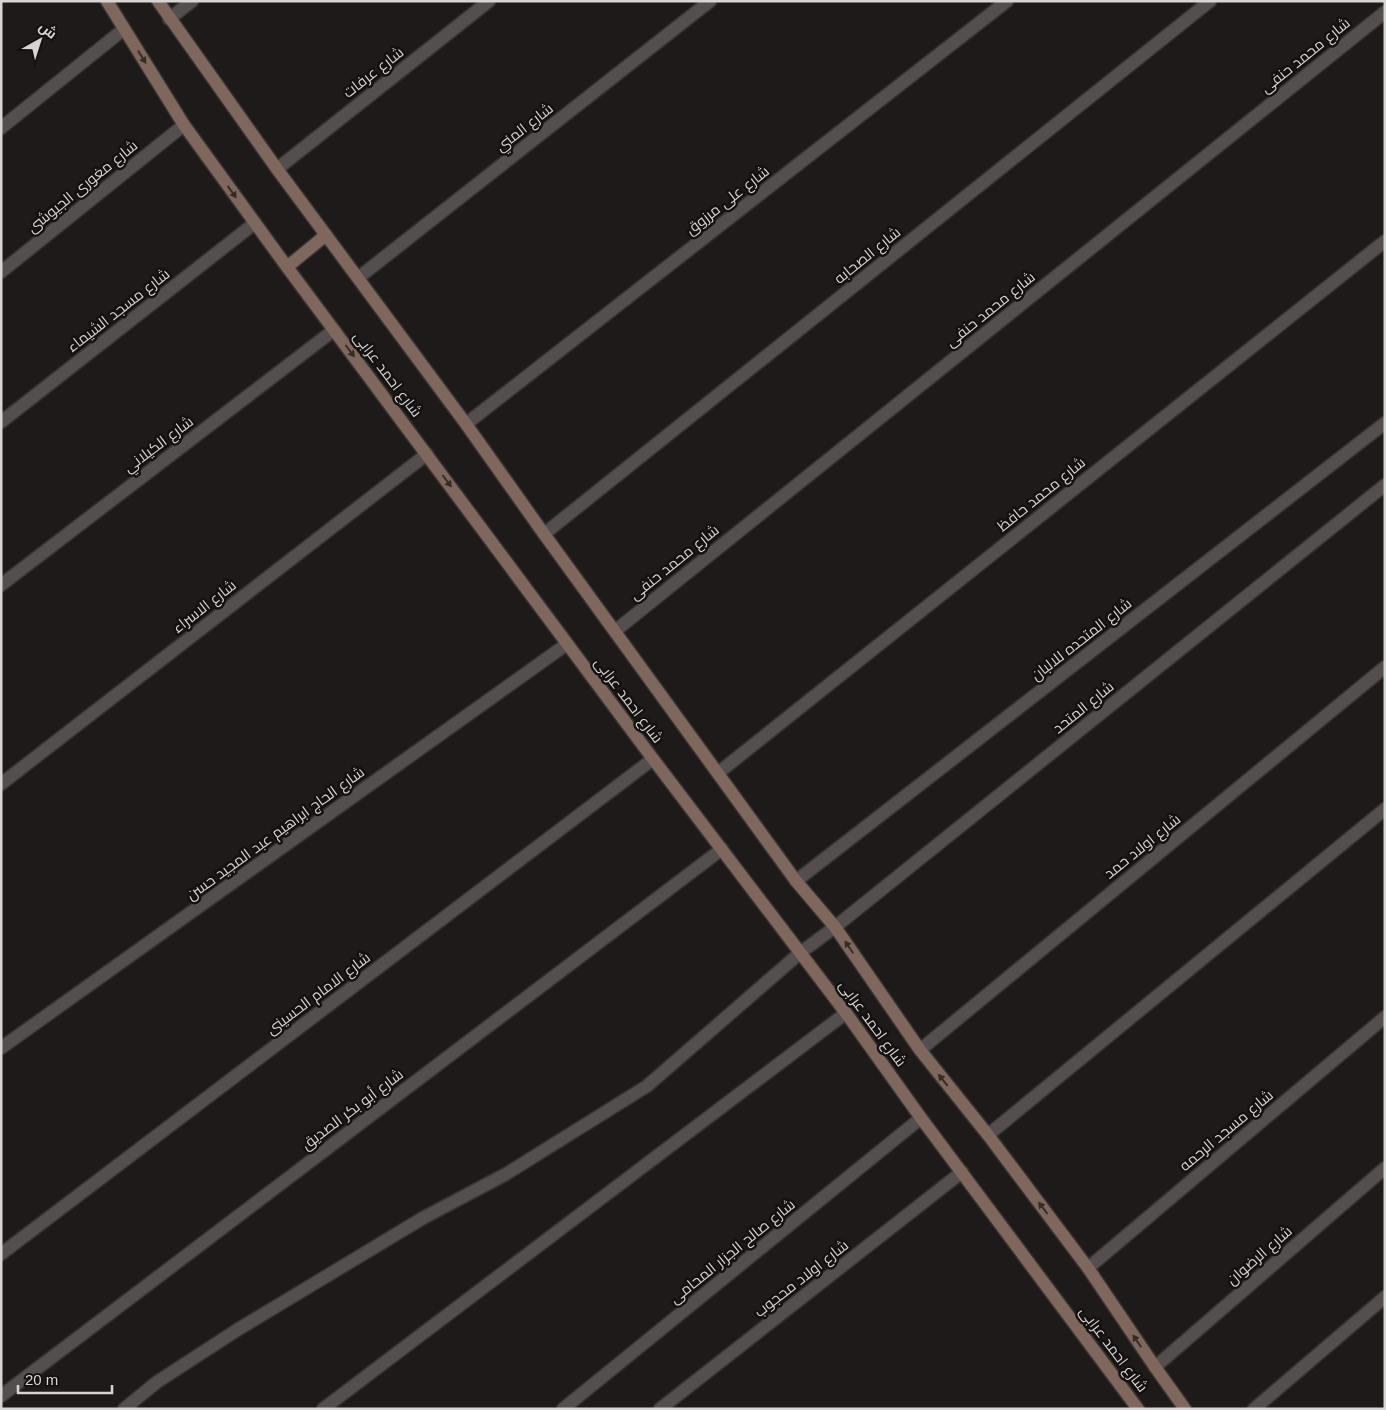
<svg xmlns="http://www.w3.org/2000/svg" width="1386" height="1410" viewBox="0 0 1386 1410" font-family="Helvetica,Cairo,sans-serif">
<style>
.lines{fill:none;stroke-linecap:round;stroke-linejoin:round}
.street-casing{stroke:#363433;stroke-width:15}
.secondary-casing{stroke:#363433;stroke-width:15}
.street{stroke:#544f4e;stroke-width:12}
.secondary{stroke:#80675d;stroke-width:12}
.oneway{fill:#352b27}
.labels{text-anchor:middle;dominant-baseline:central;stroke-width:5;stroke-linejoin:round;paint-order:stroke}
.street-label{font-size:15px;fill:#d7d5d4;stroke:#151110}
</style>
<rect width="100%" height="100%" fill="#1e1a19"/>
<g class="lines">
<g class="street-casing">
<g id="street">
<path d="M169,19L192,1"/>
<path d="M1,128L124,29"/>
<path d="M277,169L489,1"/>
<path d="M1,272L184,125"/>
<path d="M358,278L710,1"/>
<path d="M1,422L255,223"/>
<path d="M466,424L1007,1"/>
<path d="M544,534L1210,1"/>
<path d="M1,585L334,330"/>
<path d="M615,631L1385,12"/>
<path d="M718,773L1385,241"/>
<path d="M1,784L427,454"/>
<path d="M796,881L1385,423"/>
<path d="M1,1048L567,644"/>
<path d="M920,1050L1385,667"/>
<path d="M988,1135L1385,809"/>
<path d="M1,1254L653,759"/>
<path d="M1088,1268L1385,1017"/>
<path d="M1155,1367L1385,1168"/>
<path d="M1,1396L722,849"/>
<path d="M124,1409L157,1382L237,1330L423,1218L506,1174L647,1086L800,953L835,927L1385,485"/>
<path d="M323,1409L846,1013"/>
<path d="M563,1409L921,1118"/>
<path d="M660,1409L962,1172"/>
<path d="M1254,1409L1385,1297"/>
</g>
</g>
<g class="secondary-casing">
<g id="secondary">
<path d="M107,1L184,125L287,267L653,759L846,1013L921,1118L1138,1409"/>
<path d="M158,1L277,169L466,424L544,534L796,881L835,927L920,1050L988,1135L1088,1268L1155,1367L1185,1409"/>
<path d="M287,267L326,235"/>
</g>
</g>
<use href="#street" class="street"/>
<use href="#secondary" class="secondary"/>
</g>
<defs><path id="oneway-solid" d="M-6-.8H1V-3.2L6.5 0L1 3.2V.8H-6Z" transform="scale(1.25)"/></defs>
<g class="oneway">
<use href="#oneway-solid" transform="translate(142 57) rotate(58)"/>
<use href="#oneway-solid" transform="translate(232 192) rotate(54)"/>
<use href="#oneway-solid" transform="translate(350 351) rotate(53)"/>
<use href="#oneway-solid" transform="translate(447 481) rotate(53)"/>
<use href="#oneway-solid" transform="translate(849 947) rotate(-124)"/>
<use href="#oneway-solid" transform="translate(943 1080) rotate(-129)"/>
<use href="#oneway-solid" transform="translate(1043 1208) rotate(-127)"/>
<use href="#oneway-solid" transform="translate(1137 1341) rotate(-124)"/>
</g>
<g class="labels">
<g class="street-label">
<text transform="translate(1305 55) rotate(-39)">شارع محمد حنفى</text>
<text transform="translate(373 72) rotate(-38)">شارع عرفات</text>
<text transform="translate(524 127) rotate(-38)">شارع المني</text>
<text transform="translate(82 186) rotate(-39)">شارع مغورى الجيوشى</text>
<text transform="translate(727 200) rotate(-38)">شارع على مرزوق</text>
<text transform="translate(867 255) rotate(-39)">شارع الصحابه</text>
<text transform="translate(990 309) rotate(-39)">شارع محمد حنفى</text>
<text transform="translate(118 310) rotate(-38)">شارع مسجد الشيماء</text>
<text transform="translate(388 374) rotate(53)">شارع احمد عرابى</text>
<text transform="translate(158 444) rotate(-37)">شارع الكيلاني</text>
<text transform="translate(1041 494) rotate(-39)">شارع محمد حافظ</text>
<text transform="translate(674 562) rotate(-39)">شارع محمد حنفى</text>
<text transform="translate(204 606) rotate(-38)">شارع الاسراء</text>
<text transform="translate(1081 639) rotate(-38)">شارع المتحده للالبان</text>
<text transform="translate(629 700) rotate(53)">شارع احمد عرابى</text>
<text transform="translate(1083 707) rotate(-39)">شارع المتحد</text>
<text transform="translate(275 833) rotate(-36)">شارع الحاج ابراهيم عبد المجيد حسن</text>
<text transform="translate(1142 846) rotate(-39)">شارع اولاد حمد</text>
<text transform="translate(318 993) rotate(-37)">شارع الامام الحسينى</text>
<text transform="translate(873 1023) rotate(54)">شارع احمد عرابى</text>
<text transform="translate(352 1109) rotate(-37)">شارع أبو بكر الصديق</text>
<text transform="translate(1226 1130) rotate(-40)">شارع مسجد الرحمه</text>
<text transform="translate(732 1251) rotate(-39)">شارع صالح الجزار المحامى</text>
<text transform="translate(1259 1255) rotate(-41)">شارع الرضوان</text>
<text transform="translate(801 1278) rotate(-38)">شارع اولاد محجوب</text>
<text transform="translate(1114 1349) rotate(53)">شارع احمد عرابى</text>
</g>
</g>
<rect width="1386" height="1410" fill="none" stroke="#d7d5d4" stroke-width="5"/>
<g transform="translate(40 40) rotate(39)" stroke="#151110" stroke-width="4" paint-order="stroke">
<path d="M0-4L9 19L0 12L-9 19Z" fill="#d7d5d4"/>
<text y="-8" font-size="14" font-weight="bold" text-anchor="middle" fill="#d7d5d4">ش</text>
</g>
<path d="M18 1385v8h94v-8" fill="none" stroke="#d7d5d4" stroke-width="2.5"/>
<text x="25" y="1385" font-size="15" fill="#d7d5d4" stroke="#151110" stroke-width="4" paint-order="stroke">20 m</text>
</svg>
